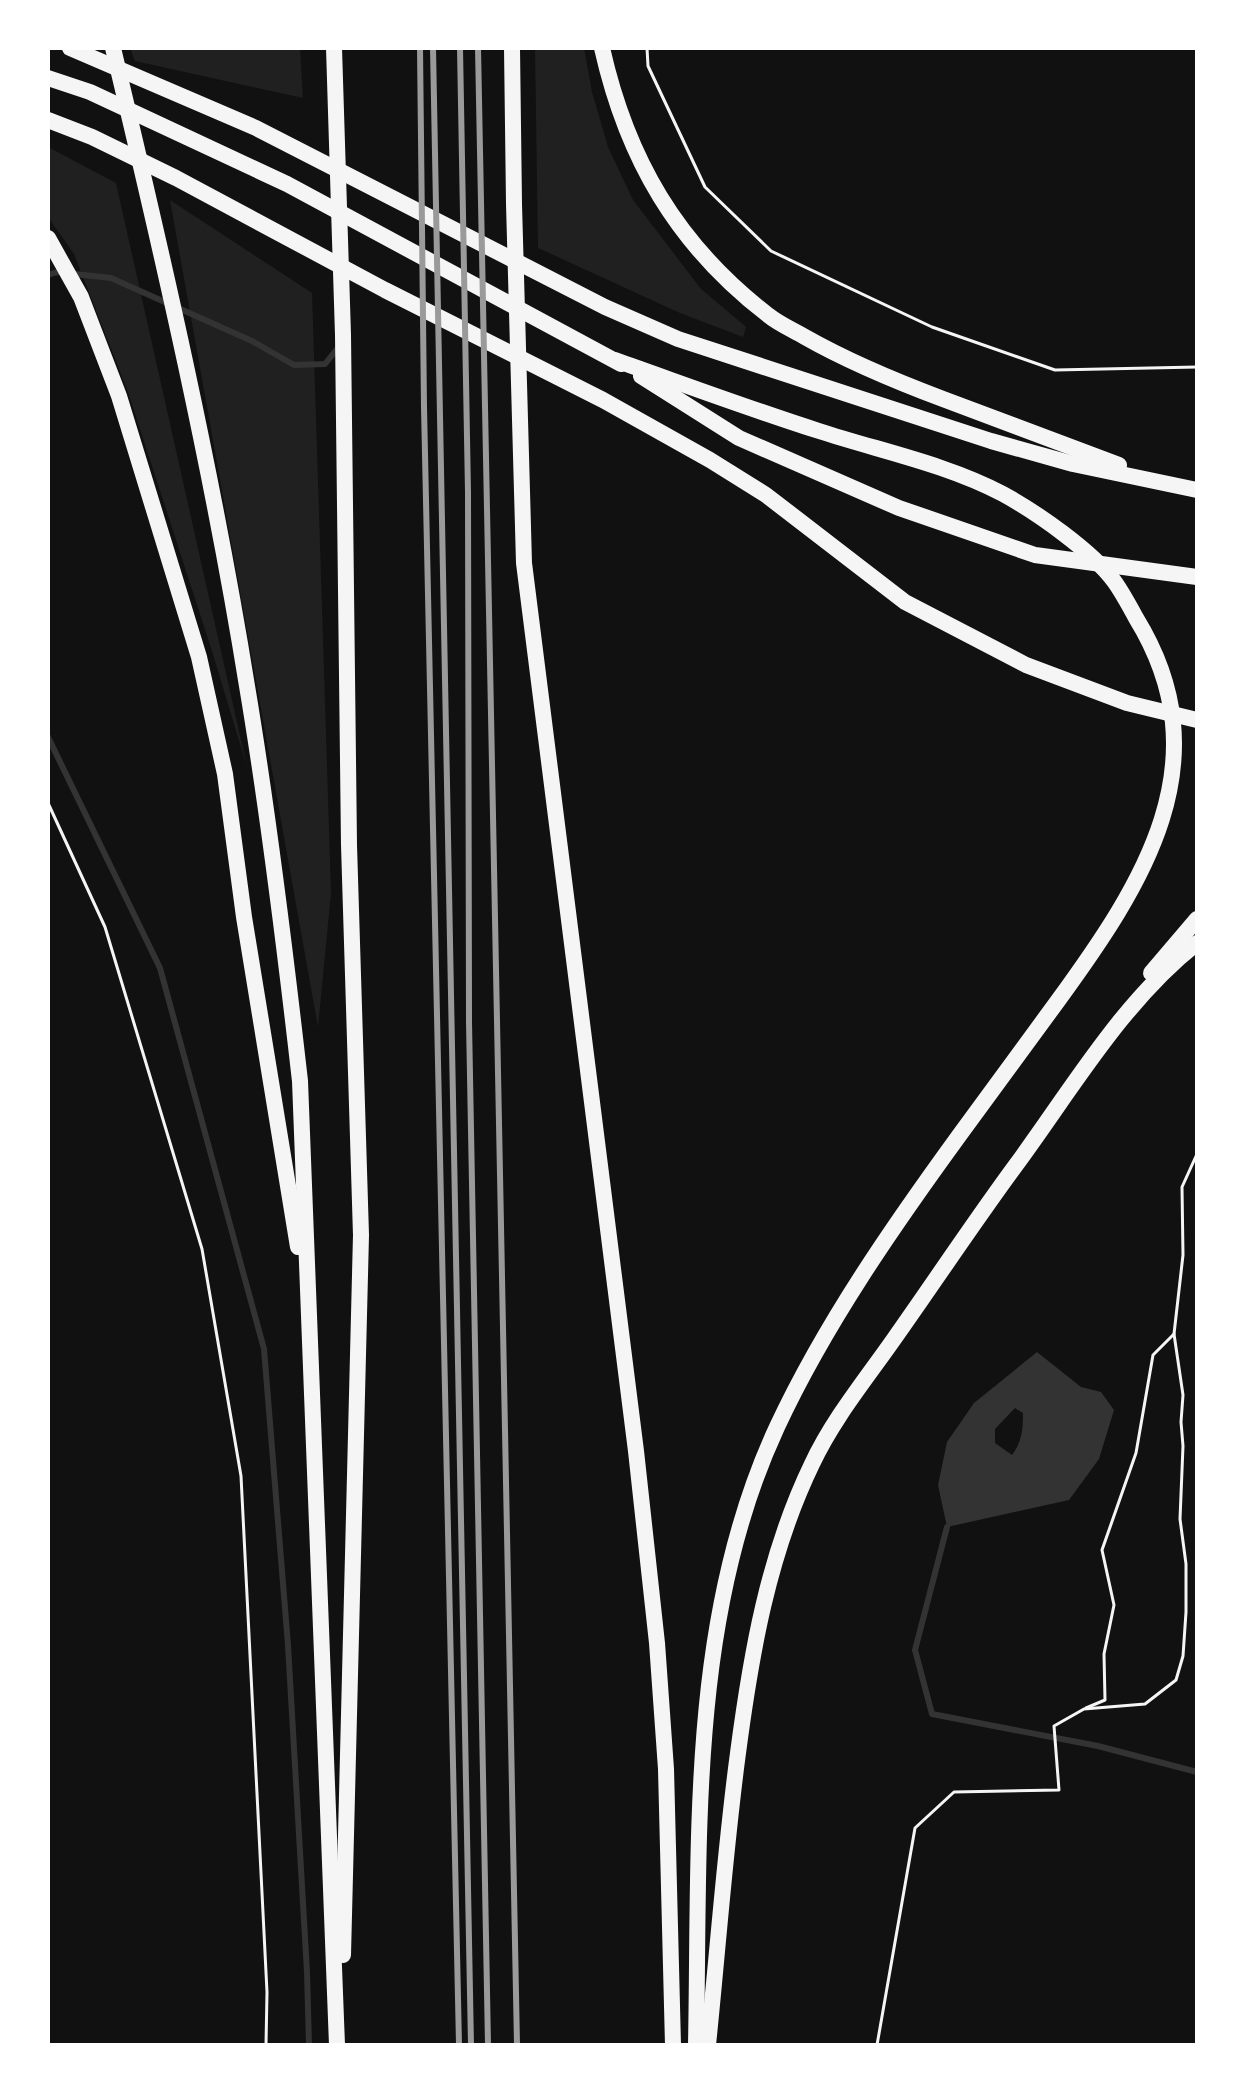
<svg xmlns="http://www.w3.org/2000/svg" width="1245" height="2093" viewBox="0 0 1245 2093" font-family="'Archivo Narrow',sans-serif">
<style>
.green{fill:#202020}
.water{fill:#333;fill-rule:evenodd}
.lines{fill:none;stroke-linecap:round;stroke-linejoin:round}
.stream{stroke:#333;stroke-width:6}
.path{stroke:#f5f5f5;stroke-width:3}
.motorway{stroke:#f5f5f5;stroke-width:16}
.rail{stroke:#9a9a9a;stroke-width:6}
</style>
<rect width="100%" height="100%" fill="#111"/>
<g class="green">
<path d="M130,48H300L303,98L135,61Z"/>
<path d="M535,48H584L592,92L608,147L633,200L701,289L746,327L743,337L680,313L538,248Z"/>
<path d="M48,147L116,183L247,767L212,651L128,392L74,254L48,217Z"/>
<path d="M170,200L312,293L331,893L318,1027Z"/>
</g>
<path class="water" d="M1037,1352L1081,1387L1101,1392L1114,1410L1099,1459L1069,1500L947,1527L938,1485L947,1442L974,1403ZM1015,1408L1023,1413C1023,1429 1022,1442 1012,1455L995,1443V1429Z"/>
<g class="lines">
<g class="stream">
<path d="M48,275L57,272L111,278L252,341L294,365L325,364L337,349"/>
<path d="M48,737L160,968L264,1349L288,1645L307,1972L309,2045"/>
<path d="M947,1527L915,1650L932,1714L1098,1746L1197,1772"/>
</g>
<g class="path">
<path d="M647,48L648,66L705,187L771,251L932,327L1055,370L1197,367"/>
<path d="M48,803L105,927L202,1249L241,1476L267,1992L266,2045"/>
<path d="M1086,1708L1105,1700L1104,1654L1114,1605L1102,1550L1136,1453L1153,1355L1174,1334"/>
<path d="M877,2045L915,1828L954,1792L1059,1790L1054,1726L1084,1709L1145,1704L1176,1680L1183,1656L1186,1612V1564L1180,1519L1183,1446L1181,1422L1183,1395L1174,1334L1183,1255L1182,1187L1197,1154"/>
</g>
<g class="motorway">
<path d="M70,48L256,128L605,307L678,339L991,441L1073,464L1197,490"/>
<path d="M113,48C163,257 213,474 247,686C269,817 285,949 300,1081L337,2045"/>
<path d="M334,48L343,335L349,845L361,1235L343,1955"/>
<path d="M512,48L514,204L524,563L636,1451L657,1643L666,1769L673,2045"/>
<path d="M602,48C627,159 677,245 768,315C779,324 793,330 805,337C849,362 895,381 943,399C1002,421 1061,443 1119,465"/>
<path d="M48,78L90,92L287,184L621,364"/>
<path d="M48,120L92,137L176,178L385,290L603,400L710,460L766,495L905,602L1026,665L1127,703L1197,720"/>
<path d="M48,238L81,297L119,396L199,657L225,774L244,917L298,1247"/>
<path d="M615,360C683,384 750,409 819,431C880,451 946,464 1003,494C1036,512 1092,551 1114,581C1122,592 1129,605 1136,618C1224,761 1143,884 1057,1002C1025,1046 993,1090 961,1133C894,1225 825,1324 777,1427C688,1618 700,1839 696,2045"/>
<path d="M641,376L739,438L899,508L1035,555L1197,577"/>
<path d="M1151,973L1197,919"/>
<path d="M708,2045C718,1948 725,1850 738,1753C751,1654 768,1555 812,1464C833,1419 866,1379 894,1339C935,1281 974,1222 1016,1165C1072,1089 1122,1002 1197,943"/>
</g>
<g class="rail">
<path d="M420,48L424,407L459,2045"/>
<path d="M433,48L471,2045"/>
<path d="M460,48L468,492L469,1022L488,2045"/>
<path d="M478,48L517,2045"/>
</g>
</g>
<rect width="1245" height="2093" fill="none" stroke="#ffffff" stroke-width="100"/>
</svg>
